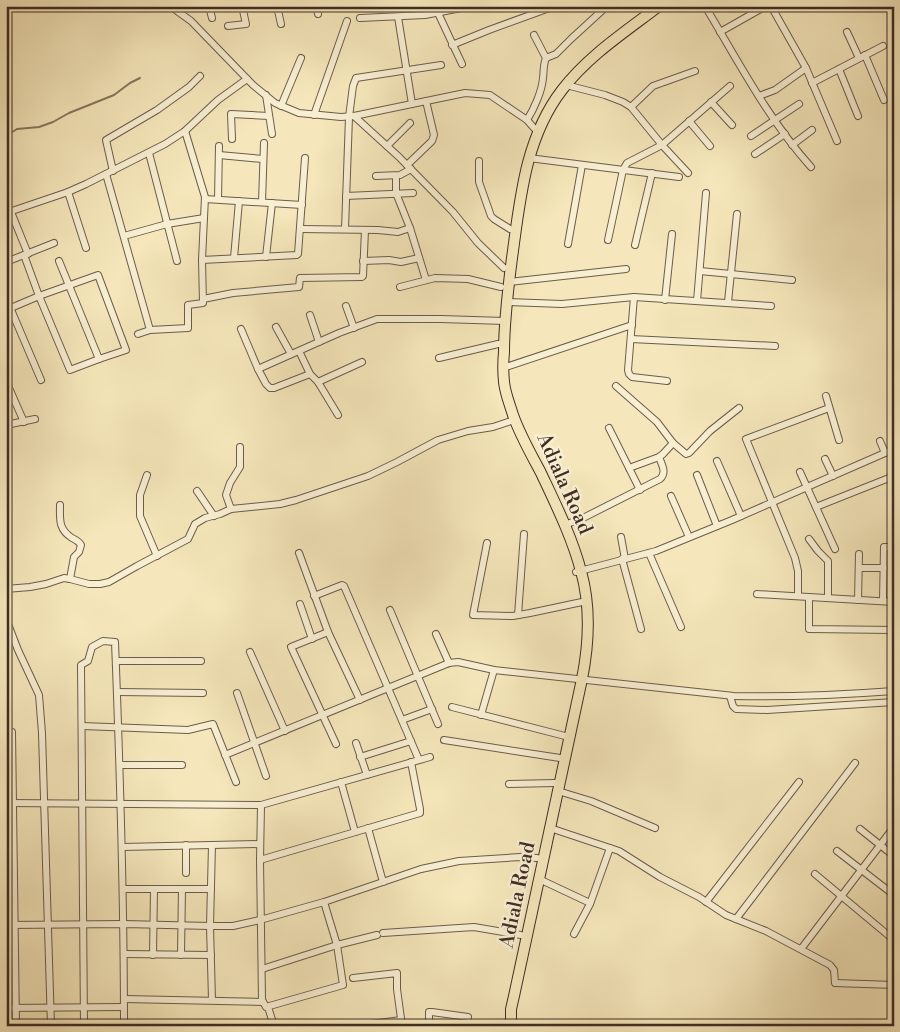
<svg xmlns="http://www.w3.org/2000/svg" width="900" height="1032" viewBox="0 0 900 1032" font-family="'Libre Bodoni',serif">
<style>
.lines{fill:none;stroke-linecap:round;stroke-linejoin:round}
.stream{stroke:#877760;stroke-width:2}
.street-casing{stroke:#6c5c4a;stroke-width:8}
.primary-casing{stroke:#3f2d25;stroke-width:12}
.street{stroke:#f8efd3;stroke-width:6}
.primary{stroke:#f5e7bb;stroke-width:10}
.labels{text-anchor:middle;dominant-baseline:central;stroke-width:5;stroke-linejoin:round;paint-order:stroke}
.street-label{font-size:20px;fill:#3f2d25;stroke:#f8efd3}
</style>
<rect width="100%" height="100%" fill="#f5e7bb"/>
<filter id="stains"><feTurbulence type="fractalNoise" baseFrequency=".004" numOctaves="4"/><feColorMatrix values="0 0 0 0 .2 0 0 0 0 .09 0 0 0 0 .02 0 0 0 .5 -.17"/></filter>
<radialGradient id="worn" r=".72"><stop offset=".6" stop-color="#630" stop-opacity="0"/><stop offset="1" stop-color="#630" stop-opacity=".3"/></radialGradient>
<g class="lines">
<path class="stream" d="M6,136L17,129L39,127L53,122L69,113L114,95L130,83L140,78"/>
<g class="street-casing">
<g id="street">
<path d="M168,6L173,8L191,21L253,85L275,103L299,113L341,117L354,116L465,93L490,95L527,120L534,128L538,130"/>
<path d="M209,6L212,18"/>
<path d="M277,6L281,24"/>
<path d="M316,6L318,14"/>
<path d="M705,6C738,61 768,119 811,167"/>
<path d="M771,6L806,68L837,141"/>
<path d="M438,13L462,64"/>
<path d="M398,17L412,104"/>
<path d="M360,18L425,15L461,8"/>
<path d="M228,26L246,24L242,6"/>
<path d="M720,32L766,6"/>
<path d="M847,32L859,58"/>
<path d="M452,45L489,30L555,6"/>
<path d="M865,55L884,100"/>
<path d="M546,58L556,54L571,39L607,6"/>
<path d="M839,69L858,116"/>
<path d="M812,83L883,46"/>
<path d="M566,85L605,95L623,102L631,107L662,145L688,173"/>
<path d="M266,95L272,134"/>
<path d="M759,96L775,90L806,68"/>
<path d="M711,102L732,125"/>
<path d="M281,106L301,58"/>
<path d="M631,107L653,86L695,71"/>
<path d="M314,115L347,21"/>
<path d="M354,116L399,157L453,212L478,243L504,268"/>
<path d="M527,120C534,109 542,91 543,78C544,71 543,65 546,58L534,35"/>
<path d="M689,121L710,146"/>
<path d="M751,136L799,104"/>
<path d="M232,139L231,114L269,116"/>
<path d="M792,145L812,130"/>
<path d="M387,146L410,123"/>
<path d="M149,153L177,261"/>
<path d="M755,154L785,134"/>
<path d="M219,155L263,159"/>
<path d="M529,158L679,177"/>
<path d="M479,161V182L491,216L494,219L510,229"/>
<path d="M407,165L432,141L434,135L426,101"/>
<path d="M113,171L106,140L157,110L189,87L200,76"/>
<path d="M106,174L150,330"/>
<path d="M376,176L400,175L411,169"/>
<path d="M396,176V193L410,228L426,280"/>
<path d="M68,192L86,248"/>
<path d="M346,196L413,193"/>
<path d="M205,199L302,205"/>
<path d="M218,199L219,146"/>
<path d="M262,202L264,143"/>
<path d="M11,212L28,254"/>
<path d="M6,213L68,192L86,184L165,144L185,131L218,100L247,79"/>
<path d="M300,229L378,230L398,232L410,228"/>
<path d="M345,229L349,117L353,86L356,78L441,65"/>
<path d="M124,236L167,224L204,218"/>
<path d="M608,240L623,170L627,163L662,145L730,86"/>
<path d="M568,244L582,165"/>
<path d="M635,245L652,173"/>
<path d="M266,257L272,203"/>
<path d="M234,258L239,201"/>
<path d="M202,260L297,255L298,254L305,158"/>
<path d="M59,261L99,359"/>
<path d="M363,261L389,260L401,262L419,258"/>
<path d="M6,262L54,243"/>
<path d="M700,271L792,280"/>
<path d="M509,282L626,269"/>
<path d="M400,287L435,278L468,279L501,287"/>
<path d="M634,297L628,370L629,374L632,377L667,381"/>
<path d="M6,298L41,380"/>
<path d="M203,299L233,293L299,287L300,278L362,277L363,276L365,230"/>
<path d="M665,300L672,234"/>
<path d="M697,301L706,193"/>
<path d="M507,302L562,304L634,297L771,306"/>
<path d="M728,302L737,214"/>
<path d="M346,306L354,328"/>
<path d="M6,310L39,296L98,275L126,350L99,359L70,370L39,296L24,255"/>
<path d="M310,315L319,342"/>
<path d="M276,327L291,354"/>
<path d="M241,329L258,369L339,333L377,319H441L505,321"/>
<path d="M138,334L150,330L188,328V305L203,303L202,260L205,197L185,131"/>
<path d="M631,339L775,346"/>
<path d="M299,351L310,374L318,382L338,415"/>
<path d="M439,358L498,344H504"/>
<path d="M503,368L632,325"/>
<path d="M258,369L266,384L270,388H274L310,374"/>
<path d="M6,381L24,422"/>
<path d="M318,382L362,362"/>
<path d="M616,386L657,422L673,443L686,454L689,453L710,431L739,408"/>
<path d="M826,396L839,440"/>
<path d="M6,425L35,419"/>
<path d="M609,428L640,490"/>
<path d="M880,441L885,453"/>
<path d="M825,459L833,476"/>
<path d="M717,461L741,516"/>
<path d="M629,468L659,457L663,454L673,443"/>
<path d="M800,472L835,549"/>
<path d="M147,475L140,495V516L157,556"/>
<path d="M697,475L717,526"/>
<path d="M197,491L214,516"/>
<path d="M671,496L689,537"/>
<path d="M60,505C60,519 58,529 72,538C76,540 79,541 81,545L79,552L74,557L70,579"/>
<path d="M816,507L894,476"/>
<path d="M231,509L226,495L230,483L240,467V447"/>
<path d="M565,525L585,517L660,479C667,473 662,465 659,457"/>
<path d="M621,537L625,559"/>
<path d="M809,539L818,551L828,561V598"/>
<path d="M487,543L473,615L513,616L530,613L582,602"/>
<path d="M299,553L328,632L360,700"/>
<path d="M649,553L681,627"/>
<path d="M622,559L641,629"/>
<path d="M859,568H884"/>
<path d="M576,572L656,551L732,520L894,449"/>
<path d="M6,589L30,587L46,584L64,578L70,579L89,584H100L109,582L137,566L188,539L195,524L205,518L220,514L231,509L280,504L296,500L368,476L397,462L438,440L468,431L493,427L511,421"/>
<path d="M757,594L894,602"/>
<path d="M314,596L342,585L344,586L419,760"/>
<path d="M798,596V571L795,558L746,439L829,408"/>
<path d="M809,597V629L894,630"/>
<path d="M858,600L859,554"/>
<path d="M883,601L884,547H894"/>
<path d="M300,604L312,639"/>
<path d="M6,607L8,624L18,650L39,695L42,733L51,1026"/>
<path d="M390,610L438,724"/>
<path d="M518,615L524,534"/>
<path d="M328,632L291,647L336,744"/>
<path d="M436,634L449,663"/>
<path d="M250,652L285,731"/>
<path d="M116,661H201"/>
<path d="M117,692L203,693"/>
<path d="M237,693L266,776"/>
<path d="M730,696L733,706L736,709L767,710L894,702"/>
<path d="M452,707L565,736"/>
<path d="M481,715L494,670"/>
<path d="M402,720L432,709"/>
<path d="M82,726L188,730L213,724L236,782"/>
<path d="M12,732L16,1026"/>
<path d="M444,740L560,758"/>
<path d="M356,743L367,775"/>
<path d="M225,755L449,663L458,662L494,670L734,696C787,697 840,695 894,691"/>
<path d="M360,757L411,741"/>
<path d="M120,765H182"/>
<path d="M341,782L355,832"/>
<path d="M509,784L555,783"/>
<path d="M558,791L591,801L655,828"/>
<path d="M6,803L261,805L430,757"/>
<path d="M261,805L260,860L262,1000L266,1007L343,985L337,945L324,902"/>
<path d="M368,828L383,882"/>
<path d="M550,828L619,851L660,877L699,897L726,915L766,931L830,965L834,970L835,983L894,985"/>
<path d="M860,829L894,856"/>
<path d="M212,845L210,926L212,1000"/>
<path d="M122,847L260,844"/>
<path d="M837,851L894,895"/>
<path d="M260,860L420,813V809L411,762"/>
<path d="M186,873V845"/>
<path d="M815,874L894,940"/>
<path d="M539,879L590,903"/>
<path d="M123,889H211"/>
<path d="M706,902L799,782"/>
<path d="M736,919L855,763"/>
<path d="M6,925L124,924L210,926H233L260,920L324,902L421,869L459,861L520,857L537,858"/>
<path d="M383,933L474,927L521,935"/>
<path d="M574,934L590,904L610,848"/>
<path d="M801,949L894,827"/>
<path d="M124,954L211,955"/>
<path d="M153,955L154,889"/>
<path d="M181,955L182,889"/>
<path d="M262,969L337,945L377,935"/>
<path d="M353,978L397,973V989L402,1026"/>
<path d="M124,999L263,1002"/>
<path d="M268,1007L274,1026"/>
<path d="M6,1008L124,1007"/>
<path d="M162,1024V1026"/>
<path d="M84,1026L81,665L88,661L92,647L103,641L115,642C120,770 124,898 124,1026"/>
<path d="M357,1026L401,1020"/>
<path d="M412,1026L429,1023V1012H432L468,1017L466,1026"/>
</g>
</g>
<g class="primary-casing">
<path id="primary" d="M511,1026V1009L514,996L582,679C589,644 591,607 581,571C572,537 556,505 541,473C531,454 520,435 513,415C510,405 505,393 504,382C503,372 503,362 504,352C504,321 508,289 512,258C520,200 525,138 562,90C588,56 625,32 659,6"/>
</g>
<use href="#street" class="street"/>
<use href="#primary" class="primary"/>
</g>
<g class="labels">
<g class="street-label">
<text transform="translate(564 484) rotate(66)">Adiala Road</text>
<text transform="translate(518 895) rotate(-78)">Adiala Road</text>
</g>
</g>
<rect width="900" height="1032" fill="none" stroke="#f5e7bb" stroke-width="25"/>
<rect x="8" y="8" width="885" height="1017" fill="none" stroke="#3f2d25" stroke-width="2.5"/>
<rect x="12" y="12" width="875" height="1007" fill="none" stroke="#3f2d25"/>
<rect width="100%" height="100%" filter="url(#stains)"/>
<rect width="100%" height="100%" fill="url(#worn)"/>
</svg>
